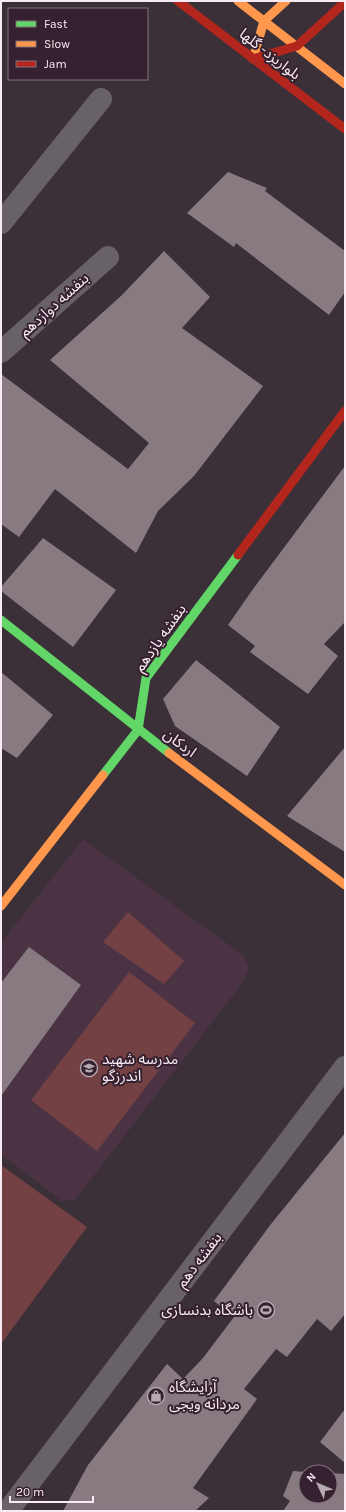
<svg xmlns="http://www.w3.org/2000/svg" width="346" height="1512" viewBox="0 0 346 1512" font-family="Karla,'Noto Sans Arabic',sans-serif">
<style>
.built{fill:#4b3344}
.green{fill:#734143}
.building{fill:#877b81}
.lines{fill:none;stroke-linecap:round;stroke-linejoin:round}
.street{stroke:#686169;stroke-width:22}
.fast{stroke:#63d668;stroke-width:9}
.slow{stroke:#ff974d;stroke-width:9}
.jam{stroke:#b3261e;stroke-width:9}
.labels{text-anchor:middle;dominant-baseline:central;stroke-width:4;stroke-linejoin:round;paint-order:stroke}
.street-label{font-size:15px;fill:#f9ebf4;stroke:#35212f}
.poi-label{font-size:15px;fill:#f9ebf4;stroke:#35212f;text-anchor:start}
</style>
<rect width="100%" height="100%" fill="#3b3038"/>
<path class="built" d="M83,839L244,956L249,968L243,982L75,1200L62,1201L1,1154V943Z"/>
<g class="green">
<path d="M128,912L184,961L164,984L103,942Z"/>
<path d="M129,972L195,1023L97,1151L31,1100Z"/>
<path d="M1,1165L87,1227L1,1344Z"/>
</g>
<g class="building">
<path d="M228,172L267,188L265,191L345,251V292L329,315L236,243L234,247L187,213Z"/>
<path d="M164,251L210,297L182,328L263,386L194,476L158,511L136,553L55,489L19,537L1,524V374L128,469L149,443L50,360L122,295Z"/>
<path d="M345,466V622L324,644L338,656L308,694L250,652L255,646L228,625L253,589Z"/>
<path d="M43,538L116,590L73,647L1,591V587Z"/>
<path d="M196,660L280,727L247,776L175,726L163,699Z"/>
<path d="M1,672L53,715L17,758L1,748Z"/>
<path d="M345,747V852L287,816Z"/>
<path d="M29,947L81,985L1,1096V983Z"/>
<path d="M345,1133V1314L331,1331L317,1319L287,1357L276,1349L244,1389L257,1399L193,1488L209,1498L195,1511H63L88,1465L167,1364L183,1379L203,1358L234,1317L214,1301L271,1224Z"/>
<path d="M345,1409V1463L320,1442Z"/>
<path d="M293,1471L306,1472V1496H330V1473L345,1474V1511H283L290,1501L283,1496Z"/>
</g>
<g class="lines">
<g class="street">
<path d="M1,223L101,99"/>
<path d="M1,352L108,257"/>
<path d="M8,1511L345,1067"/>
</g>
<g class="fast">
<path d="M1,620L169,753"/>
<path d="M103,775L138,730L146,678L238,555"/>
</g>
<g class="slow">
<path d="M238,1L345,84"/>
<path d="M253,59L264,21L286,1"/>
<path d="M169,753L345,885"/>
<path d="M1,906L103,775"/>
</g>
<g class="jam">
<path d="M178,1L345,129"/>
<path d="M253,59L297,46L345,2"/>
<path d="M238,555L345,411"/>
</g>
</g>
<defs>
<g id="school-ring" transform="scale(0.9)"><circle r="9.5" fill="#35212f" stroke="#b6aab2" stroke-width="1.5"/><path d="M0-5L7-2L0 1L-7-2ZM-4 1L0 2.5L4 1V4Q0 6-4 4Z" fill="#b6aab2"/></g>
<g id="stadium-ring" transform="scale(0.9)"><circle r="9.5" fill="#35212f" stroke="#b6aab2" stroke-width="1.5"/><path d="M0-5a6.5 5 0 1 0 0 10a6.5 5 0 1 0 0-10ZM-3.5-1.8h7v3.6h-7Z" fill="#b6aab2"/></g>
<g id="shop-ring" transform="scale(0.9)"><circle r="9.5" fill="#35212f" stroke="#b6aab2" stroke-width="1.5"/><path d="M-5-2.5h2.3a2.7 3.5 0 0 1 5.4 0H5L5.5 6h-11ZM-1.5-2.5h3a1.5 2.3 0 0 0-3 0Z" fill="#b6aab2"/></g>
</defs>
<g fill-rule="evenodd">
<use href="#school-ring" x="89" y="1068"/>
<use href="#stadium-ring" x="266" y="1310"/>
<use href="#shop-ring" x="156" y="1396"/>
</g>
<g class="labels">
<g class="street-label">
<text transform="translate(270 54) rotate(38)">بلواریزد- گلها</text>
<text transform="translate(54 305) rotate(-42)">بنفشه دوازدهم</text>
<text transform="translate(160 638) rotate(-55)">بنفشه یازدهم</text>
<text transform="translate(180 743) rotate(37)">اردکان</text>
<text transform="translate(199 1260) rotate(-53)">بنفشه دهم</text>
</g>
<g class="poi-label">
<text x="102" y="1059">مدرسه شهید<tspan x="102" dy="17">اندرزگو</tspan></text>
<text x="253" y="1310" text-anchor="end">باشگاه بدنسازی</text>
<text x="169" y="1387">آرایشگاه<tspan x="169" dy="17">مردانه ویجی</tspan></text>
</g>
</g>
<rect width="346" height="1512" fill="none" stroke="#f9ebf4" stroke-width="4"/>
<rect x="8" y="8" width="140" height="72" fill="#35212f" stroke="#83727e"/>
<rect x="16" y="21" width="20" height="6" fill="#63d668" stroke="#83727e"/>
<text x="44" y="28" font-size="12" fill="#f9ebf4">Fast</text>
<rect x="16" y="41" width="20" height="6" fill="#ff974d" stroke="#83727e"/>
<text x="44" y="48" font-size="12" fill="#f9ebf4">Slow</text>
<rect x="16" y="61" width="20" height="6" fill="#b3261e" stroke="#83727e"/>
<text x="44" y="68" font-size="12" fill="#f9ebf4">Jam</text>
<g transform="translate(318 1484) rotate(314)"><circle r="19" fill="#35212f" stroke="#83727e"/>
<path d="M0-3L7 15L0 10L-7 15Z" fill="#b6aab2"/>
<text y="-6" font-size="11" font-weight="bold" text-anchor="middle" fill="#f9ebf4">N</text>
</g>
<path d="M10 1496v6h83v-6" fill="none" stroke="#f9ebf4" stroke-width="2"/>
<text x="16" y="1496" font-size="12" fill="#f9ebf4" stroke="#35212f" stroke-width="3" paint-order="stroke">20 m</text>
</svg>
